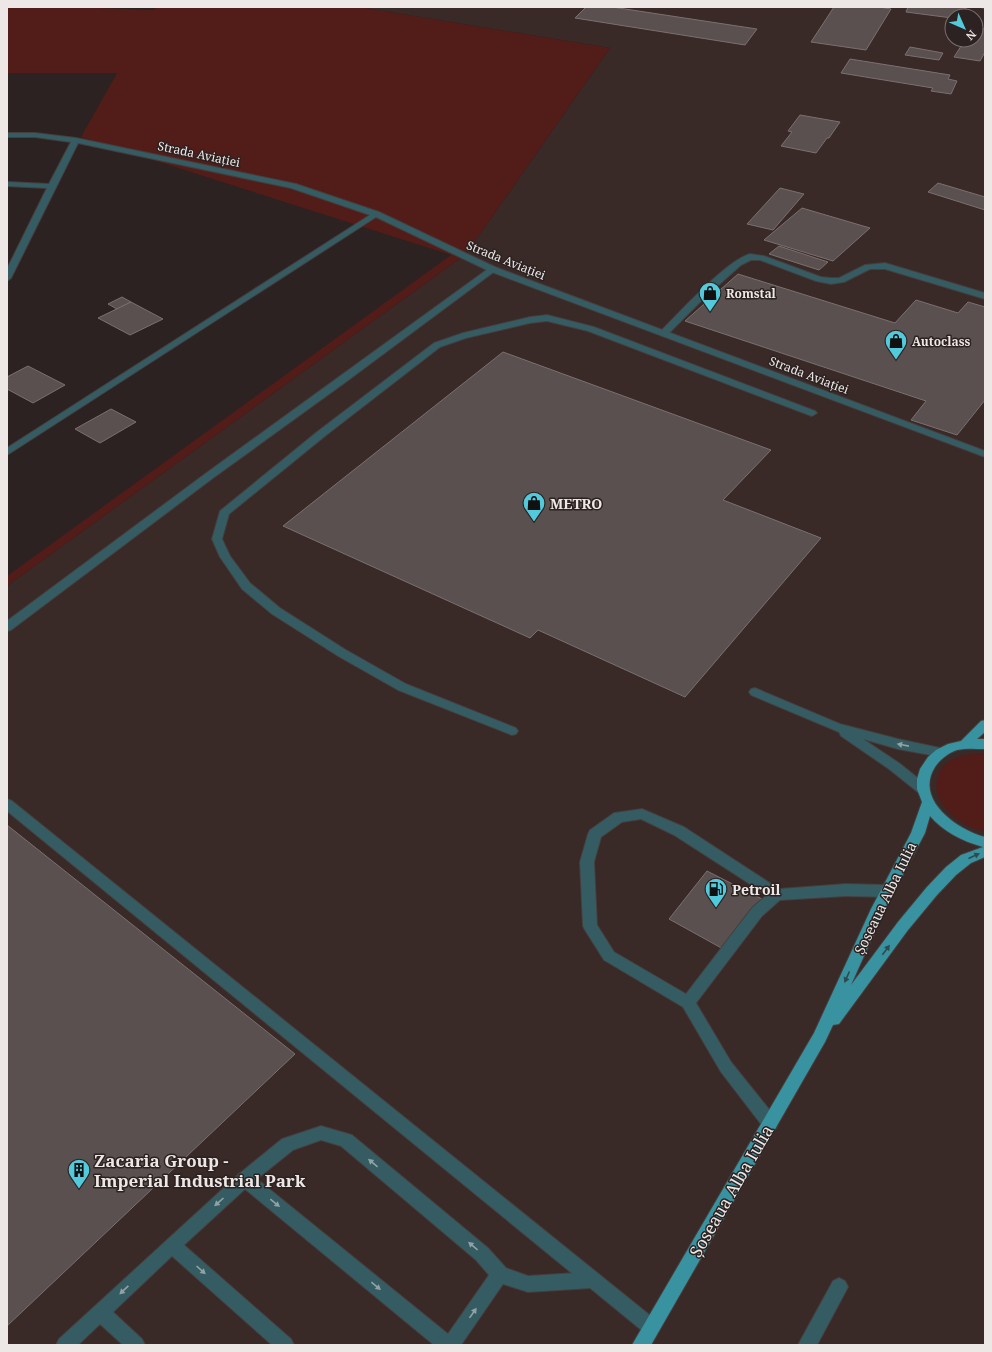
<svg xmlns="http://www.w3.org/2000/svg" width="992" height="1352" viewBox="0 0 992 1352" font-family="'Noto Serif',serif">
<style>
.built{fill:#392927;fill-rule:evenodd}
.green{fill:#521c19}
.building{fill:#5a504f;stroke:#7b706f}
.lines{fill:none;stroke-linecap:round;stroke-linejoin:round}
.lane-casing{stroke:#463e3d;stroke-width:2}
.street-casing{stroke:#463e3d;stroke-width:2}
.primary-casing{stroke:#463e3d;stroke-width:2}
.lane{fill:#355c62;fill-rule:evenodd}
.street{fill:#355c62;fill-rule:evenodd}
.primary{fill:#39929f;fill-rule:evenodd}
.oneway{fill:#91a2a4}
.oneway2{fill:#30494d}
.labels{text-anchor:middle;dominant-baseline:central;stroke-width:3;stroke-linejoin:round;paint-order:stroke}
.far-street-label{font-size:12px;fill:#ede7e6;stroke:#2b2221}
.far-poi-label{font-size:12px;font-weight:bold;fill:#ede7e6;stroke:#2b2221;text-anchor:start}
.poi-label{font-size:14px;font-weight:bold;fill:#ede7e6;stroke:#2b2221;text-anchor:start}
.street-label{font-size:14px;fill:#ede7e6;stroke:#2b2221}
.near-poi-label{font-size:17px;font-weight:bold;fill:#ede7e6;stroke:#2b2221;text-anchor:start}
.near-street-label{font-size:17px;fill:#ede7e6;stroke:#2b2221}
</style>
<rect width="100%" height="100%" fill="#2b2221"/>
<path class="built" d="M359,7H985V1345H7V586L466,254L610,48ZM952,16H976V40H952Z"/>
<g class="green">
<path d="M7,7H71L154,10L157,7H359L610,48L466,254L7,586V576L451,255L81,137L117,73H7Z"/>
<path d="M978,753L985,754V832C964,828 931,805 937,780C939,773 942,766 948,762C957,756 967,755 978,753Z"/>
</g>
<g class="building">
<path d="M586,7H612L757,29L745,45L575,18Z"/>
<path d="M834,7H879L891,9L866,50L811,42Z"/>
<path d="M908,7H956L966,8L962,16H952V18L906,12Z"/>
<path d="M976,27L985,29V52L980,61L954,57L965,40H976Z"/>
<path d="M910,47L943,53L939,60L905,55Z"/>
<path d="M850,59L950,75L948,79L957,81L951,94L931,91L933,88L841,73Z"/>
<path d="M800,115L840,122L829,138H827L816,153L781,146L792,132L788,131Z"/>
<path d="M938,183L985,197V210L928,192Z"/>
<path d="M780,188L804,194L773,230L747,224Z"/>
<path d="M802,208L870,228L833,261L764,240Z"/>
<path d="M779,246L828,262L819,270L769,254Z"/>
<path d="M738,274L895,323L916,300L958,313L968,302L985,307V400L957,435L911,420L926,401L685,321Z"/>
<path d="M122,297L131,302L117,309L108,304Z"/>
<path d="M131,302L163,319L130,335L98,318Z"/>
<path d="M503,352L771,450L723,500L821,538L685,697L538,630L530,638L283,526Z"/>
<path d="M28,366L65,385L33,403L7,389V377Z"/>
<path d="M111,409L136,422L100,443L75,429Z"/>
<path d="M7,825L295,1054L7,1326Z"/>
<path d="M707,871L762,899L725,950L669,919Z"/>
</g>
<g class="lines">
<g class="lane-casing">
<g id="lane">
<path d="M750,254L764,256L821,277L831,278H839L865,265L885,263L985,293V299L885,269H870L844,282L831,284L816,281L760,260H751L741,265L703,299L667,335H661L659,333L661,331C679,313 727,260 750,254Z"/>
<path d="M492,266L495,267L496,269L495,271L343,384L213,478L11,630L7,631V621L205,474Z"/>
<path d="M547,315L594,327L815,411L817,413L812,416L809,415L588,331L547,321L530,323L466,338L440,347L325,436L229,514L222,539L230,556L250,583L280,608L346,650L406,684L516,728L518,731L516,734L512,735L398,690L338,656L272,614L242,589L220,557L212,539L220,511L317,432L434,343L463,333L530,317Z"/>
<path d="M755,688L840,724L898,739L945,749L947,752L945,755L941,757L898,749L863,739L899,763L929,787L930,790L929,793L924,795L919,793L889,769L841,736L839,732L751,695L749,692L751,689Z"/>
<path d="M642,809L684,827L779,889L846,884L888,885L893,887L895,891L893,895L888,897L846,896L780,900L762,916L696,1003L731,1062L776,1118L778,1123L776,1128L770,1130L764,1128L721,1072L683,1007L604,960L585,930L583,926L580,862L588,834L590,830L614,813ZM641,819L674,835L767,895L752,908L686,994L614,952L597,925L594,862L601,837L622,822Z"/>
<path d="M321,1126L352,1135L488,1248L506,1268L528,1276L591,1272L597,1274L600,1280L597,1286L591,1288L528,1292L503,1284L461,1345H434L245,1189L184,1245L291,1339L294,1345H272L172,1256L113,1312L142,1339L145,1345H123L100,1324L78,1345H56L59,1339L239,1174L282,1139ZM321,1140L341,1146L476,1260L489,1275L448,1334L257,1179L293,1150Z"/>
<path d="M839,1278L845,1281L848,1287L817,1345H798L833,1281Z"/>
</g>
</g>
<g class="street-casing">
<g id="street">
<path d="M981,7H985V9L982,8Z"/>
<path d="M7,133H35L76,138L296,184L379,212L495,267L985,451V457L489,271L376,217L7,455V448L370,215L291,188L78,143L11,278L7,281V269L47,188L7,186V182L49,184L71,142L35,137H7Z"/>
<path d="M7,799L12,801L657,1321L660,1327L657,1333L651,1336L645,1333L7,811Z"/>
</g>
</g>
<g class="primary-casing">
<path id="primary" d="M985,720V732L977,739H985V749C976,749 966,748 957,750C949,753 940,759 935,767C914,800 958,830 985,837V857L971,863L956,875L937,895L908,930L839,1024L833,1025L825,1042L651,1345H632L814,1033L871,909L911,833L922,802L917,789V779L920,769L928,757L936,750L948,744L961,741L981,721ZM930,816C944,832 962,841 983,847L961,855L946,867L927,887L898,922L851,985L885,909L925,833Z"/>
</g>
<use href="#lane" class="lane"/>
<use href="#street" class="street"/>
<use href="#primary" class="primary"/>
</g>
<defs><path id="oneway-solid" d="M-6-.8H1V-3.2L6.5 0L1 3.2V.8H-6Z"/></defs>
<g class="oneway">
<use href="#oneway-solid" transform="translate(903 745) rotate(-169)"/>
<use href="#oneway-solid" transform="translate(373 1163) rotate(-140)"/>
<use href="#oneway-solid" transform="translate(219 1202) rotate(138)"/>
<use href="#oneway-solid" transform="translate(275 1203) rotate(39)"/>
<use href="#oneway-solid" transform="translate(473 1246) rotate(-140)"/>
<use href="#oneway-solid" transform="translate(201 1270) rotate(42)"/>
<use href="#oneway-solid" transform="translate(376 1286) rotate(39)"/>
<use href="#oneway-solid" transform="translate(124 1290) rotate(137)"/>
<use href="#oneway-solid" transform="translate(473 1313) rotate(-55)"/>
</g>
<g class="oneway2">
<use href="#oneway-solid" transform="translate(974 856) rotate(-24)"/>
<use href="#oneway-solid" transform="translate(886 950) rotate(-53)"/>
<use href="#oneway-solid" transform="translate(847 977) rotate(114)"/>
</g>
<defs>
<g id="shop-pin" transform="scale(1.15)"><path d="M0 17L-7.5 6A9.5 9.5 0 1 1 7.5 6Z" fill="#53cadc" stroke="#2b2221"/><path d="M-5-2.5h2.3a2.7 3.5 0 0 1 5.4 0H5L5.5 6h-11ZM-1.5-2.5h3a1.5 2.3 0 0 0-3 0Z" fill="#111"/></g>
<g id="fuel-pin" transform="scale(1.15)"><path d="M0 17L-7.5 6A9.5 9.5 0 1 1 7.5 6Z" fill="#53cadc" stroke="#2b2221"/><path d="M-5.5-6h7V0h2V4h1.3V-2.5L3-4.5l.8-.8L6-3V5H2.5V1h-1V6h-7ZM-4.2-4.7v3.2H.2V-4.7Z" fill="#111"/></g>
<g id="building-pin" transform="scale(1.15)"><path d="M0 17L-7.5 6A9.5 9.5 0 1 1 7.5 6Z" fill="#53cadc" stroke="#2b2221"/><path d="M-4-6H4V6H1V3H-1V6H-4ZM-2.5-4.3h1.7v1.8h-1.7ZM.8-4.3h1.7v1.8H.8ZM-2.5-1h1.7V.8h-1.7ZM.8-1h1.7V.8H.8Z" fill="#111"/></g>
</defs>
<g fill-rule="evenodd">
<use href="#shop-pin" x="710" y="293"/>
<use href="#shop-pin" x="896" y="341"/>
<use href="#shop-pin" x="534" y="503"/>
<use href="#fuel-pin" x="716" y="889"/>
<use href="#building-pin" x="79" y="1170"/>
</g>
<g class="labels">
<g class="far-street-label">
<text transform="translate(199 154) rotate(12)">Strada Aviației</text>
<text transform="translate(506 260) rotate(22)">Strada Aviației</text>
<text transform="translate(809 375) rotate(21)">Strada Aviației</text>
</g>
<g class="far-poi-label">
<text x="726" y="293">Romstal</text>
<text x="912" y="341">Autoclass</text>
</g>
<g class="poi-label">
<text x="550" y="503">METRO</text>
<text x="732" y="889">Petroil</text>
</g>
<g class="street-label">
<text transform="translate(885 898) rotate(-64)">Șoseaua Alba Iulia</text>
</g>
<g class="near-poi-label">
<text x="94" y="1160">Zacaria Group -<tspan x="94" dy="20">Imperial Industrial Park</tspan></text>
</g>
<g class="near-street-label">
<text transform="translate(731 1191) rotate(-60)">Șoseaua Alba Iulia</text>
</g>
</g>
<rect width="992" height="1352" fill="none" stroke="#ede7e6" stroke-width="16"/>
<g transform="translate(964 28) rotate(135)"><circle r="19" fill="#2b2221" stroke="#797170"/>
<path d="M0-3L7 15L0 10L-7 15Z" fill="#53cadc"/>
<text y="-6" font-size="11" font-weight="bold" text-anchor="middle" fill="#ede7e6">N</text>
</g>
</svg>
